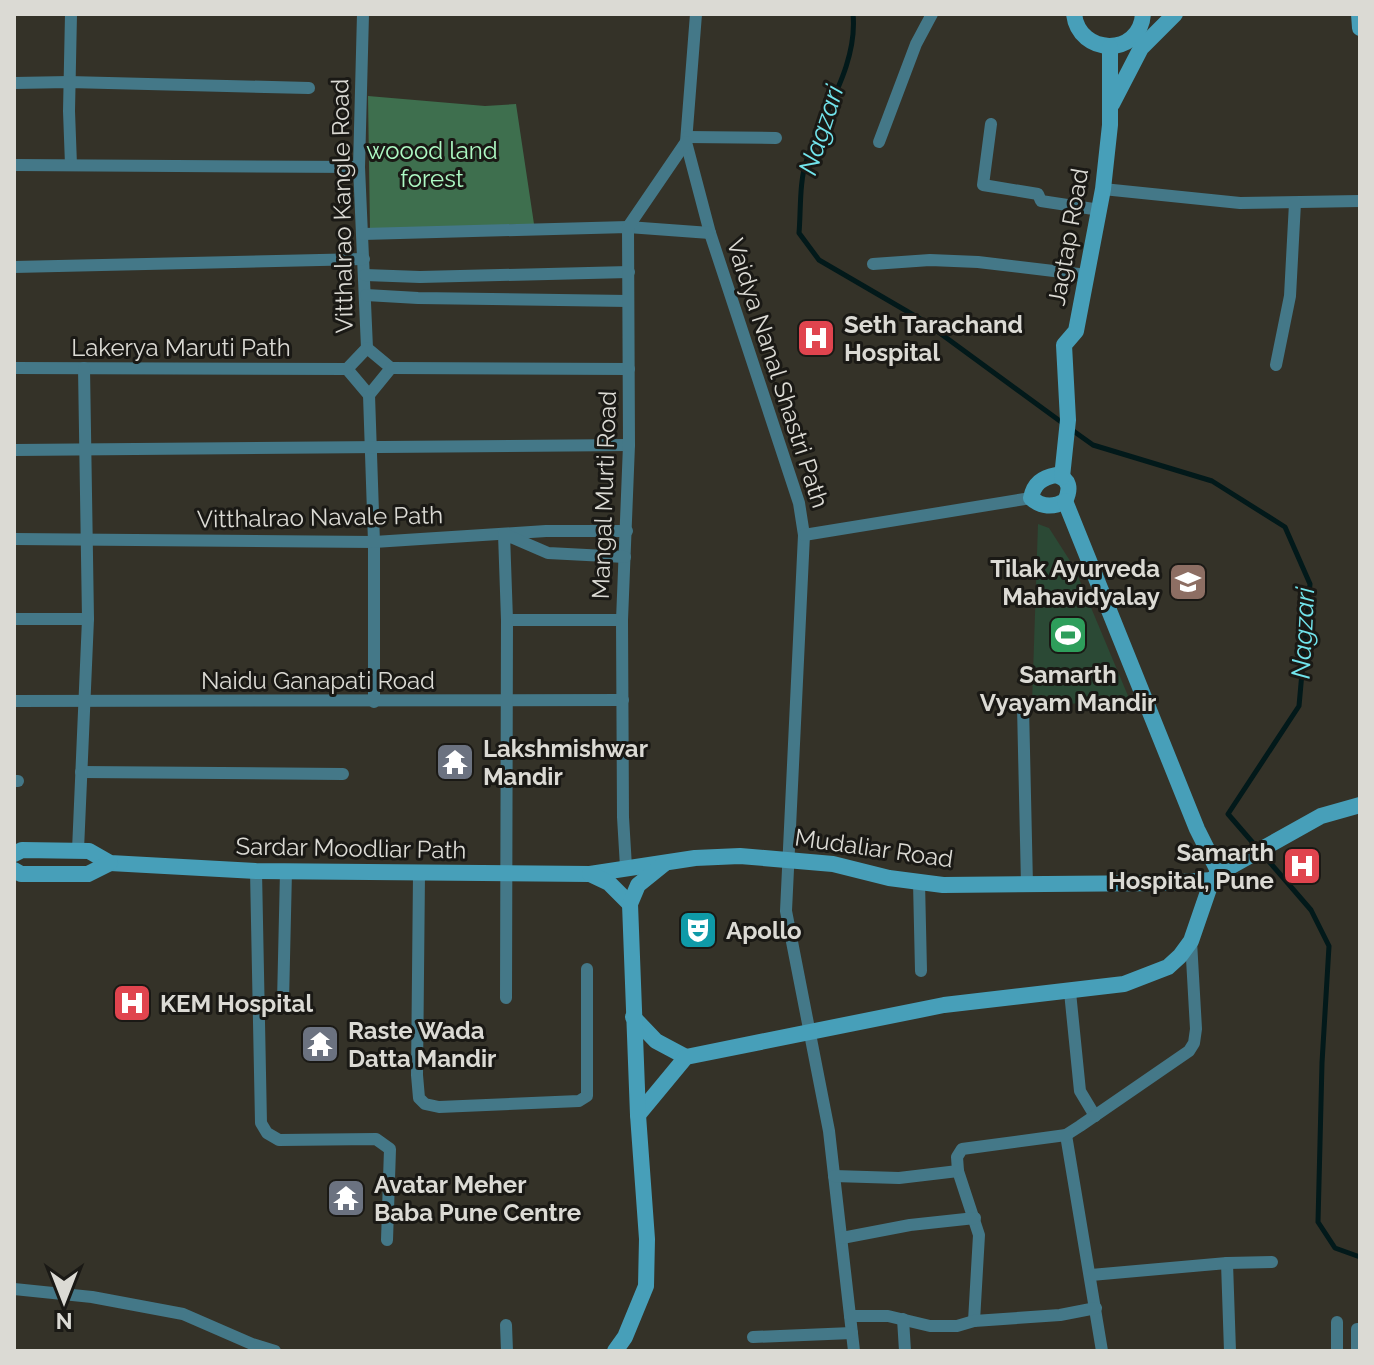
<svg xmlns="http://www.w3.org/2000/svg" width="1374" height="1365" viewBox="0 0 1374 1365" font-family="Raleway,sans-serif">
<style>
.green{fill:#2b4935}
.forest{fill:#3e6f4e}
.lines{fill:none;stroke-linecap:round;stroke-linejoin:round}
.stream{stroke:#02191a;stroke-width:5}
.street{stroke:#447888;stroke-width:12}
.secondary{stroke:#479fb9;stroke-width:16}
.labels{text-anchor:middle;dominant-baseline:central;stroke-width:6;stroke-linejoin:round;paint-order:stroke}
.park-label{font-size:24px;fill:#adf9c3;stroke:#1a1915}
.street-label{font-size:24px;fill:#dbdad4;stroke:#1a1915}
.poi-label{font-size:24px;font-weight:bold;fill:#dbdad4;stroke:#1a1915;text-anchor:start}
.water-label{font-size:26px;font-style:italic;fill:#72e5ed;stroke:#1a1915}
</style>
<rect width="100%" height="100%" fill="#343228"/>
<path class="green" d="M1038,524L1049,528L1074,567L1131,703L1032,704Z"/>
<path class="forest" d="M368,96L485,106L516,104L534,224L370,229Z"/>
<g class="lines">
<g class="stream">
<path d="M853,14C858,65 823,113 807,159C799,181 801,210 799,233L819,260L922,320L1064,424"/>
<path d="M1072,430L1093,445L1212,481L1285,527L1310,584L1299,706L1228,814L1311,910L1329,946L1322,1063L1318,1222L1335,1248L1360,1257"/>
</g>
<g class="street">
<path d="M71,14L69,111L71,165"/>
<path d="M363,14L359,167L367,348"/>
<path d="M696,14L686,142L710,233L799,503L804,535L786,911L829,1131L854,1351"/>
<path d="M14,83L69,82L309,88"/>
<path d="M991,124L983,185L1038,194L1041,201L1100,210"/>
<path d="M687,137L776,138"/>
<path d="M879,142L916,44L932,14"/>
<path d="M14,165L359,167"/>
<path d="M1103,189L1240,203L1360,201"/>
<path d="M363,234L628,227L710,233"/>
<path d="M873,264L930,260L978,262L1087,275"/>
<path d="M14,267L364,259"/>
<path d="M365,275L420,277L629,272"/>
<path d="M366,295L418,298L628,301"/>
<path d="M367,348L391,368L369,395L347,369Z"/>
<path d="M1276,365L1290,296L1295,203"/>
<path d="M14,368L347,369"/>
<path d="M391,368L629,369"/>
<path d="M369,395L374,542V702"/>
<path d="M14,450L629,445"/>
<path d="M804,535L1031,498"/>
<path d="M14,539L374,542L546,531H627"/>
<path d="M14,619H88"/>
<path d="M507,620H622"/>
<path d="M14,701L623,700"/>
<path d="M1023,706L1027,885"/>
<path d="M81,772L343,774"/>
<path d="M14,781H18"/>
<path d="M78,850L88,619L84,368"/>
<path d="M626,867L623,817L622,620L629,445L628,227L686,142"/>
<path d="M256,871L261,1123L267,1133L279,1140L376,1139L390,1149L387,1240"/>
<path d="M419,874L417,1075L419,1098L425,1104L439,1107L579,1101L587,1096V969"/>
<path d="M919,882L921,971"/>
<path d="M1070,992L1080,1091L1095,1116"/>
<path d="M506,998L507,620L504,534L548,553L625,557"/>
<path d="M283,1002L286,871"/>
<path d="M1066,1135L1102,1351"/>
<path d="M958,1171L979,1235L974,1321"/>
<path d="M834,1176L899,1178L958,1171L957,1157L962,1149L1066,1135L1080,1126L1189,1051L1194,1043L1196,1029L1191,941"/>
<path d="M842,1238L910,1225L975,1218"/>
<path d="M1227,1263L1230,1351"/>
<path d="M1091,1275L1227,1263L1272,1262"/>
<path d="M14,1289L92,1297L183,1314L252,1344L275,1351"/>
<path d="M850,1316H888L930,1326H957L974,1321L1060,1315L1096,1308"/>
<path d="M903,1319L905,1351"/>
<path d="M1337,1322V1351"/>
<path d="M506,1325L507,1351"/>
<path d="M753,1337L852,1333"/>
<path d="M1357,1351V1329H1360"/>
</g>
<g class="secondary">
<path d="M1074,14C1079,56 1140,57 1143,14"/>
<path d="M1359,14L1360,28"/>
<path d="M1112,104L1141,48L1175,14"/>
<path d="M1056,475C1070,479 1071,489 1065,501C1053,508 1041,507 1031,498C1034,483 1042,478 1056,475Z"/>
<path d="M1062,477L1068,420L1064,345L1076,331L1103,189L1110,125V47"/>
<path d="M1065,501L1197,829L1219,873"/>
<path d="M14,854L22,850L89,851L110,863L256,871L590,874L695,858L740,856L833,864L889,878L943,885L1166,883L1212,880"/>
<path d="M14,870L21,874H88L110,863"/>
<path d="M590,874L609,883L630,904"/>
<path d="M633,1017L656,1041L686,1057"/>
<path d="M638,1115L686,1057L944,1005L1124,984L1168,967L1180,956L1191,941L1212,880L1219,873L1321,816L1360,805"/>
<path d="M615,1351L625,1337L646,1286L647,1239L638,1115L630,904L638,885L664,864"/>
</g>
</g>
<defs>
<g id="hospital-square" transform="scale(2)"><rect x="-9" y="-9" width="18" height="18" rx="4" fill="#e0444e" stroke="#1a1915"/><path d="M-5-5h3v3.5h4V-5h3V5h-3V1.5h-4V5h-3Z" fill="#fff"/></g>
<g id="university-square" transform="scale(2)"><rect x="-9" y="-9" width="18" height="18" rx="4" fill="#8d6e63" stroke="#1a1915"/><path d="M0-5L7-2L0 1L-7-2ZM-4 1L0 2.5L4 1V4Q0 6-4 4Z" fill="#fff"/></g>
<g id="stadium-square" transform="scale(2)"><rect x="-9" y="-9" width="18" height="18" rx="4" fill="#2e9e5b" stroke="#1a1915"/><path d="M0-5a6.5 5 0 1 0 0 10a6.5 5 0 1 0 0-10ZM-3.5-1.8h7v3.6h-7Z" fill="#fff"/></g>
<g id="temple-square" transform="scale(2)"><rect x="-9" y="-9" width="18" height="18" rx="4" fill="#6b7280" stroke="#1a1915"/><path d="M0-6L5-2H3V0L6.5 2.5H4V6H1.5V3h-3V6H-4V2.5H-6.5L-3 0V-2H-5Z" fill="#fff"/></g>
<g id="theatre-square" transform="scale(2)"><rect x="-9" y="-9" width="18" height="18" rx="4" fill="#0f9aa8" stroke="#1a1915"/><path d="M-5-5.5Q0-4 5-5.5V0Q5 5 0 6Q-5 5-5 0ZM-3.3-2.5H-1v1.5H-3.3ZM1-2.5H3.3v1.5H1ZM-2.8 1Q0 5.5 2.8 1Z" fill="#fff"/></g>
</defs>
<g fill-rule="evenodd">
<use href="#hospital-square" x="816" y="338"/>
<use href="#university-square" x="1188" y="582"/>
<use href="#stadium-square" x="1068" y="635"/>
<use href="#temple-square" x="455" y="762"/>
<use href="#hospital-square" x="1302" y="866"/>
<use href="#theatre-square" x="698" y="930"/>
<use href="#hospital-square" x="132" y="1003"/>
<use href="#temple-square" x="320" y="1044"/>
<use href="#temple-square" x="346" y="1198"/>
</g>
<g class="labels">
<g class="park-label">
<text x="432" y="150">woood land<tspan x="432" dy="28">forest</tspan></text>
</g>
<g class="street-label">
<text transform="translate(342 206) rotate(-91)">Vitthalrao Kangle Road</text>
<text transform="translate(1068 237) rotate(-80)">Jagtap Road</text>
<text x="181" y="347">Lakerya Maruti Path</text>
<text transform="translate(778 373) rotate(72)">Vaidya Nanal Shastri Path</text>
<text transform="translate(604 495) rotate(-88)">Mangal Murti Road</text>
<text transform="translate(320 517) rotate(-1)">Vitthalrao Navale Path</text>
<text x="318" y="680">Naidu Ganapati Road</text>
<text transform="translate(351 848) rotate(1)">Sardar Moodliar Path</text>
<text transform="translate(874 848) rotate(8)">Mudaliar Road</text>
</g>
<g class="poi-label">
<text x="844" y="324">Seth Tarachand<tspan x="844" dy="28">Hospital</tspan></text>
<text x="1160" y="568" text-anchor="end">Tilak Ayurveda<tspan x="1160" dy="28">Mahavidyalay</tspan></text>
<text x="1068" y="674" text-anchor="middle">Samarth<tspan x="1068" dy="28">Vyayam Mandir</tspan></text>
<text x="483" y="748">Lakshmishwar<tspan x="483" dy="28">Mandir</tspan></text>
<text x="1274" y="852" text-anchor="end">Samarth<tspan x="1274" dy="28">Hospital, Pune</tspan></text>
<text x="726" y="930">Apollo</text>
<text x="160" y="1003">KEM Hospital</text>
<text x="348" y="1030">Raste Wada<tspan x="348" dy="28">Datta Mandir</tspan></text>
<text x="374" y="1184">Avatar Meher<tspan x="374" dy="28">Baba Pune Centre</tspan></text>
</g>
<g class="water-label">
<text transform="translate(821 130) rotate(-72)">Nagzari</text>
<text transform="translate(1303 633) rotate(-87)">Nagzari</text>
</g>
</g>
<rect width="1374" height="1365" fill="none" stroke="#dbdad4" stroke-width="32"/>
<g transform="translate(64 1301) rotate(180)" stroke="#1a1915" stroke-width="6" paint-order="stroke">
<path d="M0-6L14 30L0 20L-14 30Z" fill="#dbdad4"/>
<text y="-12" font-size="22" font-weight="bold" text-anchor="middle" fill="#dbdad4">N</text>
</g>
</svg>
